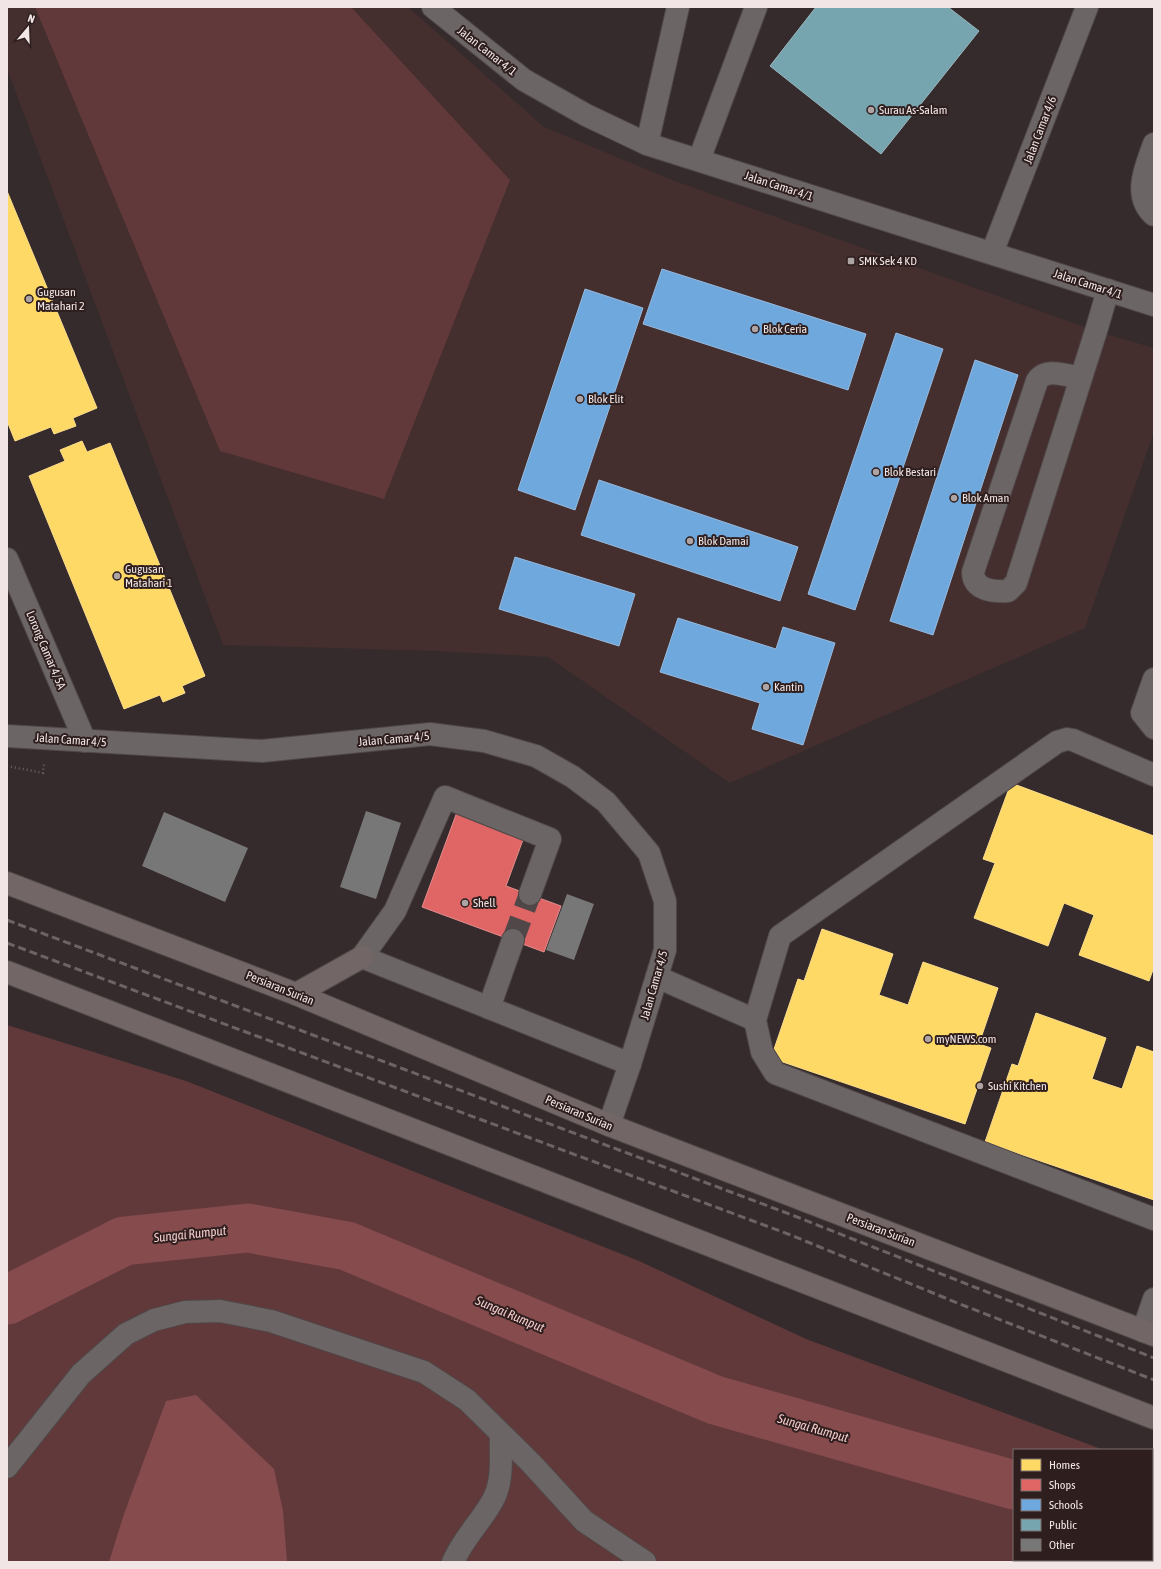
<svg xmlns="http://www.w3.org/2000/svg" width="1161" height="1569" viewBox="0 0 1161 1569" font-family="'Asap Condensed',sans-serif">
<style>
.built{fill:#442e2e}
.green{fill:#62393b}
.water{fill:#864b4d}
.homes{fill:#ffd966;stroke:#fbdd8c}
.shops{fill:#e06666;stroke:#e58c8c}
.schools{fill:#6fa8dc;stroke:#96badf}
.public{fill:#76a5af;stroke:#9bb8bf}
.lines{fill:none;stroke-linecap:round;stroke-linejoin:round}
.river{stroke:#864b4d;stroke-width:49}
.building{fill:#777}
.minor-tunnel{stroke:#514748;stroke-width:22;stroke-dasharray:22 11;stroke-linecap:butt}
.minor-casing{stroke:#4f4747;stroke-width:24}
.major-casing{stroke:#4f4747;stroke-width:24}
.path{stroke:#696162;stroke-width:2.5;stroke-dasharray:1 3;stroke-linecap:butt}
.minor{stroke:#6c6565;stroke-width:22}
.major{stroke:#736666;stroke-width:22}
.rail{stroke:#6c6464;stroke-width:3;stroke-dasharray:8 4;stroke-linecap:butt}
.poi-dot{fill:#afa4a4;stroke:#2e1e1e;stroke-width:1.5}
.labels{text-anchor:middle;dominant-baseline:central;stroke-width:4;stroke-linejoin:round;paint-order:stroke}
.street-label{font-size:12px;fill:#f1e5e5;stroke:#2e1e1e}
.poi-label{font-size:12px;fill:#f1e5e5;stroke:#2e1e1e;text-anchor:start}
.water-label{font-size:13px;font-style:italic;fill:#f4cbcb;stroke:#2e1e1e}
</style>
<rect width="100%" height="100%" fill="#352b2c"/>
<path class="built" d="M7,7H408L544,127L675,181L1096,331L1154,348V432L1085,628L730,783L548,657L436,651L223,645L7,69Z"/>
<g class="green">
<path d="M35,7H351L510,180L384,499L220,451Z"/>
<path d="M7,1025L186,1081L639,1261L806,1339L1104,1450H1014V1560H1152V1470L1154,1471V1562H7Z"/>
</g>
<path class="water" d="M196,1395L274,1469L283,1511L287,1562H109L124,1514L166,1401Z"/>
<g class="homes">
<path d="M7,191L97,408L73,418L76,426L54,434L51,427L15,441L7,421Z"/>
<path d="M82,441L87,452L110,443L205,676L182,686L185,693L163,702L160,695L124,709L29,476L65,461L60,450Z"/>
<path d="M1011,783L1154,836V967L1149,981L1079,955L1094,915L1064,903L1048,946L974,918L995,863L983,859Z"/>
<path d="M822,929L893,954L879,995L908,1005L923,962L998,988L979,1044L991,1048L965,1124L771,1058L798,979L804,981Z"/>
<path d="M1036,1013L1106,1038L1092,1079L1122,1089L1137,1046L1154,1052V1200L985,1142L1012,1064L1018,1066Z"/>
</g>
<path class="shops" d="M457,812L524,837L506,886L561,906L544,952L422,907Z"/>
<g class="schools">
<path d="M662,269L866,334L848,390L643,324Z"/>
<path d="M585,289L643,308L575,510L518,490Z"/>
<path d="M896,333L943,349L855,610L808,594Z"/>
<path d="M975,360L1018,375L933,635L890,621Z"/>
<path d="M599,480L798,547L780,601L581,535Z"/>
<path d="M515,557L635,594L619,646L499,609Z"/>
<path d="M678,618L776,649L783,627L835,643L803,745L752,729L760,703L660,672Z"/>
</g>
<path class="public" d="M816,7H948L979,31L881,154L770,66Z"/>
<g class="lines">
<g class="river">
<path d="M7,1300L124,1241L248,1228L347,1246L715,1400L1014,1485"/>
<path d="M1152,1542L1154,1543"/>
</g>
</g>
<g class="building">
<path d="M366,811L401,823L376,899L340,887Z"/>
<path d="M164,812L248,848L225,902L142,866Z"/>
<path d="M567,894L594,904L574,960L546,950Z"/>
</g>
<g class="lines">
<path class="minor-tunnel" d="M513,940L530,894"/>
<g class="minor-casing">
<g id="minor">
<path d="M433,7L524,80L586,115L647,144L1154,305"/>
<path d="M647,144L678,7"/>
<path d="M1154,144C1146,167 1132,195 1154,215"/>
<path d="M699,160L756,7"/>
<path d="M992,253L1087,7"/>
<path d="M1081,378C1067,376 1046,367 1037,381L973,572C973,590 993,592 1008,591L1016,583L1096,331L1108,290"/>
<path d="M7,559L85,741"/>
<path d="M1154,679L1142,713L1154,728"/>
<path d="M7,736L262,751L430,734L484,741L536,756L573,777L606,802L649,853L665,901V950L630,1064L609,1125"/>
<path d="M1154,775L1073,740L1067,739L1057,742L780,936L755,1020L762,1052L775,1073L1154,1219"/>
<path d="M530,894L550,839L445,797L395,911L362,957L630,1064"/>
<path d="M657,977L755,1020"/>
<path d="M489,1008L513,940"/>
<path d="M1143,1331L1154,1299"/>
<path d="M7,1467L81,1374L126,1334L154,1320L185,1312L220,1311L271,1321L424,1372L467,1400L531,1463L584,1521L645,1562"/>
<path d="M453,1562C464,1537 481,1522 493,1500C504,1480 500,1455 501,1434"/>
</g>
</g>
<g class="major-casing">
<g id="major">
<path d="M7,883L296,994L609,1125L1154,1335"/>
<path d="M7,972L1154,1418"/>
<path d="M296,994L362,957"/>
</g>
</g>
<path class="path" d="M7,766L43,773L44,763"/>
<use href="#minor" class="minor"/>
<use href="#major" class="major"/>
<g class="rail">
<path d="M7,920L792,1215L1154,1358"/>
<path d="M7,943L788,1234L965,1306L1154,1380"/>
</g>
</g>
<g class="poi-dot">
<circle cx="871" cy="110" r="4"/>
<rect x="847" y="257" width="8" height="8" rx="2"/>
<circle cx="29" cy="299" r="4"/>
<circle cx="755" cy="329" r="4"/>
<circle cx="580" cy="399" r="4"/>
<circle cx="876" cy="472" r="4"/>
<circle cx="954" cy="498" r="4"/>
<circle cx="690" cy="541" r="4"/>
<circle cx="117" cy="576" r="4"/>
<circle cx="766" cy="687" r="4"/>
<circle cx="465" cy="903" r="4"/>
<circle cx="928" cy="1039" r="4"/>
<circle cx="980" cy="1086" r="4"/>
</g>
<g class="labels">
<g class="street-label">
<text transform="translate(487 51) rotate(38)">Jalan Camar 4/1</text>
<text transform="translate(1040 130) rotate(-69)">Jalan Camar 4/6</text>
<text transform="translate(779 186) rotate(18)">Jalan Camar 4/1</text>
<text transform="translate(1088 284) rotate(18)">Jalan Camar 4/1</text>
<text transform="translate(46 650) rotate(67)">Lorong Camar 4/5A</text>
<text transform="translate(394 739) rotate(-5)">Jalan Camar 4/5</text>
<text transform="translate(71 740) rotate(4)">Jalan Camar 4/5</text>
<text transform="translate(654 985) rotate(-74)">Jalan Camar 4/5</text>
<text transform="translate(280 988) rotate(22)">Persiaran Surian</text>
<text transform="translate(579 1113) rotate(23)">Persiaran Surian</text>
<text transform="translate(881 1230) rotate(21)">Persiaran Surian</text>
</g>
<g class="poi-label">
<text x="879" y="110">Surau As-Salam</text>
<text x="859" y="261">SMK Sek 4 KD</text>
<text x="37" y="292">Gugusan<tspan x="37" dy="14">Matahari 2</tspan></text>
<text x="763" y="329">Blok Ceria</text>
<text x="588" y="399">Blok Elit</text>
<text x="884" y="472">Blok Bestari</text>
<text x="962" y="498">Blok Aman</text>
<text x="698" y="541">Blok Damai</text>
<text x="125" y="569">Gugusan<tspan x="125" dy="14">Matahari 1</tspan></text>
<text x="774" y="687">Kantin</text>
<text x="473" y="903">Shell</text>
<text x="936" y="1039">myNEWS.com</text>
<text x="988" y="1086">Sushi Kitchen</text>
</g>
<g class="water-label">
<text transform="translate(190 1234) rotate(-6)">Sungai Rumput</text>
<text transform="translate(510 1314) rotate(23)">Sungai Rumput</text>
<text transform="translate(813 1428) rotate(16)">Sungai Rumput</text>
</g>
</g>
<rect width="1161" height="1569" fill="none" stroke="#f1e5e5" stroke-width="16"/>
<rect x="1013" y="1449" width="140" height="112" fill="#2e1e1e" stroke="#7c6e6e"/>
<rect x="1021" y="1459" width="20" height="12" fill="#ffd966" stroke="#7c6e6e"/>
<text x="1049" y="1469" font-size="12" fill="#f1e5e5">Homes</text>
<rect x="1021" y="1479" width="20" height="12" fill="#e06666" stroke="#7c6e6e"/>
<text x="1049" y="1489" font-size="12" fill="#f1e5e5">Shops</text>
<rect x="1021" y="1499" width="20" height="12" fill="#6fa8dc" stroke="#7c6e6e"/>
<text x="1049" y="1509" font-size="12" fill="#f1e5e5">Schools</text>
<rect x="1021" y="1519" width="20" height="12" fill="#76a5af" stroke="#7c6e6e"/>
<text x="1049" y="1529" font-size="12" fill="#f1e5e5">Public</text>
<rect x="1021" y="1539" width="20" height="12" fill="#777777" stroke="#7c6e6e"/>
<text x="1049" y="1549" font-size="12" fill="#f1e5e5">Other</text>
<g transform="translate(28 28) rotate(19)" stroke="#2e1e1e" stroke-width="3" paint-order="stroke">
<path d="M0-3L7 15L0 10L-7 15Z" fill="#f1e5e5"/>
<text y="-6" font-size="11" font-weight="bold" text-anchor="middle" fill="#f1e5e5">N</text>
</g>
</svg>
